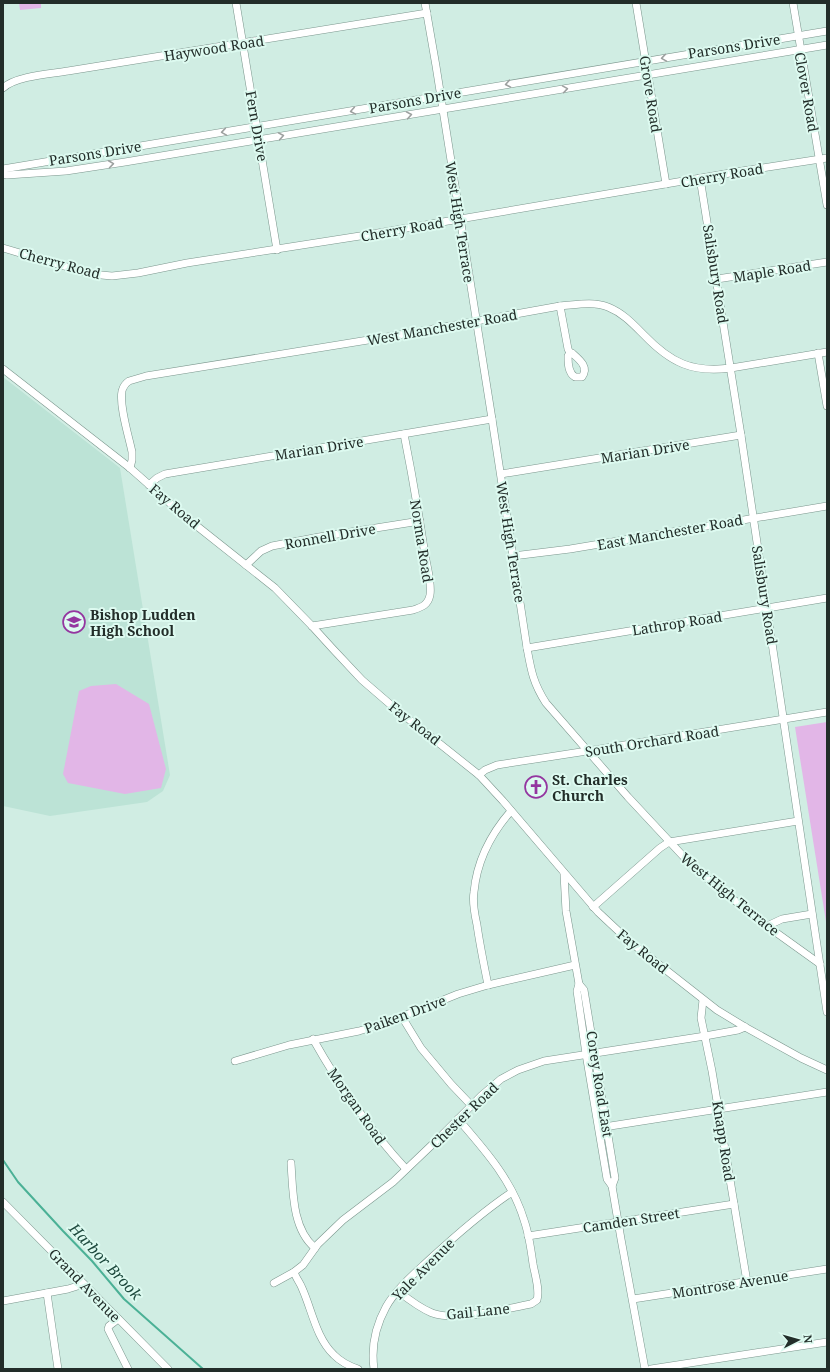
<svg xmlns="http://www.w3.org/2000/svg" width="830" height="1372" viewBox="0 0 830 1372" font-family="'Noto Serif',serif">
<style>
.built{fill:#bce3d6}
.green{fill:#e2b6e7}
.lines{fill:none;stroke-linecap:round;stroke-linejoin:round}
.stream{stroke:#4bb196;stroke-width:2}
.minor-casing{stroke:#7b968d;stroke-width:8}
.minor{stroke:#fff;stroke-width:7}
.oneway{stroke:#9ca09f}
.labels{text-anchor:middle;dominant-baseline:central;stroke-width:4;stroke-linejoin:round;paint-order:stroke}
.street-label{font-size:14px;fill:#222d29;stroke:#ddfaf0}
.poi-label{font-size:14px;font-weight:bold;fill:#222d29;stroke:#ddfaf0;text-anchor:start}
.water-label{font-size:15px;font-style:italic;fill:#1e4a3e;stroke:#ddfaf0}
</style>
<rect width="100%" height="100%" fill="#d0ede3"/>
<path class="built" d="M3,377L120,468L170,775L163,791L147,802L50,816L3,806Z"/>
<g class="green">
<path d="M19,3H41V8L20,10Z"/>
<path d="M116,684L149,704L166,769L161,788L125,794L68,783L63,774L79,691L91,686Z"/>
<path d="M827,722V928L795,727Z"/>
</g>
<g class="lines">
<path class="stream" d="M3,1160L18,1182L63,1231L92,1261L124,1299L203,1369"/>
<g class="minor-casing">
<g id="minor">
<path d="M236,3L277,250"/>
<path d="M425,3L436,66L492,419L527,648C531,670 533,683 546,703L628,797L683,856L705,877L767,926L820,964"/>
<path d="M636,3L666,184"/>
<path d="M793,3L827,205"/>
<path d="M3,88C16,76 50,74 68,71L427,13"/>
<path d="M3,169L827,31"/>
<path d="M3,174L7,175L66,171L125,162L827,45"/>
<path d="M700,178L741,435L827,1012"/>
<path d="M3,248L91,274L112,276L138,273L187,263L360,236L742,171L827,158"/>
<path d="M717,279L827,262"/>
<path d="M560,306L568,349L570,353"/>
<path d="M570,353H572C580,360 589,367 582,377H575C568,373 568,363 568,356Z"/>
<path d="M818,353L827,406"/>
<path d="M3,369L130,468L188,519L275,588L312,626L332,648L362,680L391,705L479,775L503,801L598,912L629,941L717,1010L745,1027L801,1058L827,1070"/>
<path d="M130,468L132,460V452C129,437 119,406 122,391C123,387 126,383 129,381L146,376L399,335L560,306C575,305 593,301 608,307C623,313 633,324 644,335C671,363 692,373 731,368L827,352"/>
<path d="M501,474L741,435"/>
<path d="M149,485L157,478L165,474L492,419"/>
<path d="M513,556L570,549L827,506"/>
<path d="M246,565L261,551L272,546L319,537L420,521"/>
<path d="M312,626L413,610C422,607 428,605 430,595C432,584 427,566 425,555C419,515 412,474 404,434"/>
<path d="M527,648L827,598"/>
<path d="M479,775L485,770L497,765L600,749L827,712"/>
<path d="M564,874L566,911L579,984L577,991L586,1054L607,1179L612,1186"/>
<path d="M593,907L660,848L669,842L798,821"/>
<path d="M767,926L782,919L812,914"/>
<path d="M579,984L584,990L615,1178L612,1186L621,1239L645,1369"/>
<path d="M488,985C484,965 480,946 477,925C475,915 472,903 474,892C477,860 490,835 511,811"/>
<path d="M703,1000L701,1018L712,1071L747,1282"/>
<path d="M402,1017L421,1048L451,1084L471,1105"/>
<path d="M313,1039C340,1087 369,1129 406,1169"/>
<path d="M235,1061L289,1045L359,1031L386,1023L458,994L488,985L575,965"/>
<path d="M604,1127L827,1092"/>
<path d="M291,1163C293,1191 292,1229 315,1248"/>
<path d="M3,1202L168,1369"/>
<path d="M528,1236L734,1204"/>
<path d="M294,1272C296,1278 300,1283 302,1288C312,1310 316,1338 334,1355C341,1362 349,1366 358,1369"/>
<path d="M274,1283L294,1272L303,1265L318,1244L343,1220L393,1182L437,1140L481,1096L501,1079L518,1070L544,1061L705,1036L738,1030L745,1027"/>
<path d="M398,1291C408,1299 420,1308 432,1313C458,1322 504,1309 531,1304L537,1300C540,1290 535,1275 533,1264C531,1249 529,1234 524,1220C512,1180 484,1149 458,1119"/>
<path d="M47,1293L58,1369"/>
<path d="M633,1299L827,1269"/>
<path d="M3,1301L68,1289L84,1284"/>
<path d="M118,1319L109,1326L108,1329L128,1369"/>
<path d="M374,1369C371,1347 375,1327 386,1307C396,1289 414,1274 429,1260C456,1235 482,1212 512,1192"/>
<path d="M651,1369L827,1342"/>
</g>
</g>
<use href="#minor" class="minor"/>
</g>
<defs><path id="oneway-chevron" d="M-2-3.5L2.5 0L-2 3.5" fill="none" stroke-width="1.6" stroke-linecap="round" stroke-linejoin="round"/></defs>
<g class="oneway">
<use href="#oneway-chevron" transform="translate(664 58) rotate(171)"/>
<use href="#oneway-chevron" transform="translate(508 84) rotate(170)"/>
<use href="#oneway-chevron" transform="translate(565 89) rotate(-9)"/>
<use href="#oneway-chevron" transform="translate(353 111) rotate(170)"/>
<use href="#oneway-chevron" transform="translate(409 115) rotate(-10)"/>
<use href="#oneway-chevron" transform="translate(224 132) rotate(171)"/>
<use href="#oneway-chevron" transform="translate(281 136) rotate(-10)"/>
<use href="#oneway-chevron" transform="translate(111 164) rotate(-8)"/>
</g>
<defs>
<g id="school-ring" transform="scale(1.15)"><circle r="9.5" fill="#ddfaf0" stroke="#9436a0" stroke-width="1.5"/><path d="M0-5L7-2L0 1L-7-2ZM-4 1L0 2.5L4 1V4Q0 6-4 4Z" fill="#9436a0"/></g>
<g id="church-ring" transform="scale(1.15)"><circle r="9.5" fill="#ddfaf0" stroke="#9436a0" stroke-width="1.5"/><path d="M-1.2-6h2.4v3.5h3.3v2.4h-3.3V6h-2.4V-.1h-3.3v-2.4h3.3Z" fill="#9436a0"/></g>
</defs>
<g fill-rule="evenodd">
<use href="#school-ring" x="74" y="622"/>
<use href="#church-ring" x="536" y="787"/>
</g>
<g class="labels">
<g class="street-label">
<text transform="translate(734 46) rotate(-9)">Parsons Drive</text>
<text transform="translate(214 48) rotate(-9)">Haywood Road</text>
<text transform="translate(807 92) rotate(80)">Clover Road</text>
<text transform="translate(651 94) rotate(81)">Grove Road</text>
<text transform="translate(415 100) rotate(-10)">Parsons Drive</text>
<text transform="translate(257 126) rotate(80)">Fern Drive</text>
<text transform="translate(95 153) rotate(-9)">Parsons Drive</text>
<text transform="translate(722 175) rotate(-10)">Cherry Road</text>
<text transform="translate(460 222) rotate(81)">West High Terrace</text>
<text transform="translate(402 229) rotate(-10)">Cherry Road</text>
<text transform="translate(60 263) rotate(15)">Cherry Road</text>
<text transform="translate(772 271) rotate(-9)">Maple Road</text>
<text transform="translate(716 274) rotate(81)">Salisbury Road</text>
<text transform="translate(442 327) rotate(-10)">West Manchester Road</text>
<text transform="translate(319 448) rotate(-9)">Marian Drive</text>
<text transform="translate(645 451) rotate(-9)">Marian Drive</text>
<text transform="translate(175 506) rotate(40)">Fay Road</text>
<text transform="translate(670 532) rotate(-10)">East Manchester Road</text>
<text transform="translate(330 536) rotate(-10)">Ronnell Drive</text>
<text transform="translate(422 541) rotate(81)">Norma Road</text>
<text transform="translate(511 542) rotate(81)">West High Terrace</text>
<text transform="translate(765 595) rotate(81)">Salisbury Road</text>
<text transform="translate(677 623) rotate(-9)">Lathrop Road</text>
<text transform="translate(415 723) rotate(38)">Fay Road</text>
<text transform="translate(652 741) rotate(-9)">South Orchard Road</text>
<text transform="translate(730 894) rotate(39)">West High Terrace</text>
<text transform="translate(643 951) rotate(39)">Fay Road</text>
<text transform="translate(405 1014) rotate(-20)">Paiken Drive</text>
<text transform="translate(600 1084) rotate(81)">Corey Road East</text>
<text transform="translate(357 1106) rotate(55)">Morgan Road</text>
<text transform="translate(464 1115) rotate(-44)">Chester Road</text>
<text transform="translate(724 1141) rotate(81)">Knapp Road</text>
<text transform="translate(631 1220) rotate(-9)">Camden Street</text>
<text transform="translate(423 1269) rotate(-45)">Yale Avenue</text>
<text transform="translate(730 1284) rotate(-9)">Montrose Avenue</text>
<text transform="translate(85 1285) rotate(46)">Grand Avenue</text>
<text transform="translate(478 1311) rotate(-6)">Gail Lane</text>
</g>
<g class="poi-label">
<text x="90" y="614">Bishop Ludden<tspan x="90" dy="16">High School</tspan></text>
<text x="552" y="779">St. Charles<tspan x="552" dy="16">Church</tspan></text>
</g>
<g class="water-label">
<text transform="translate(106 1261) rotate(47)">Harbor Brook</text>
</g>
</g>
<rect width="830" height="1372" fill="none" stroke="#222d29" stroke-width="8"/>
<g transform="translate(798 1340) rotate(84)" stroke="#ddfaf0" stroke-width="3" paint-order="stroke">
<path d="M0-3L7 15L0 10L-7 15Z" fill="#222d29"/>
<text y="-6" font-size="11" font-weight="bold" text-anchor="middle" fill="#222d29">N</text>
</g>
</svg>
